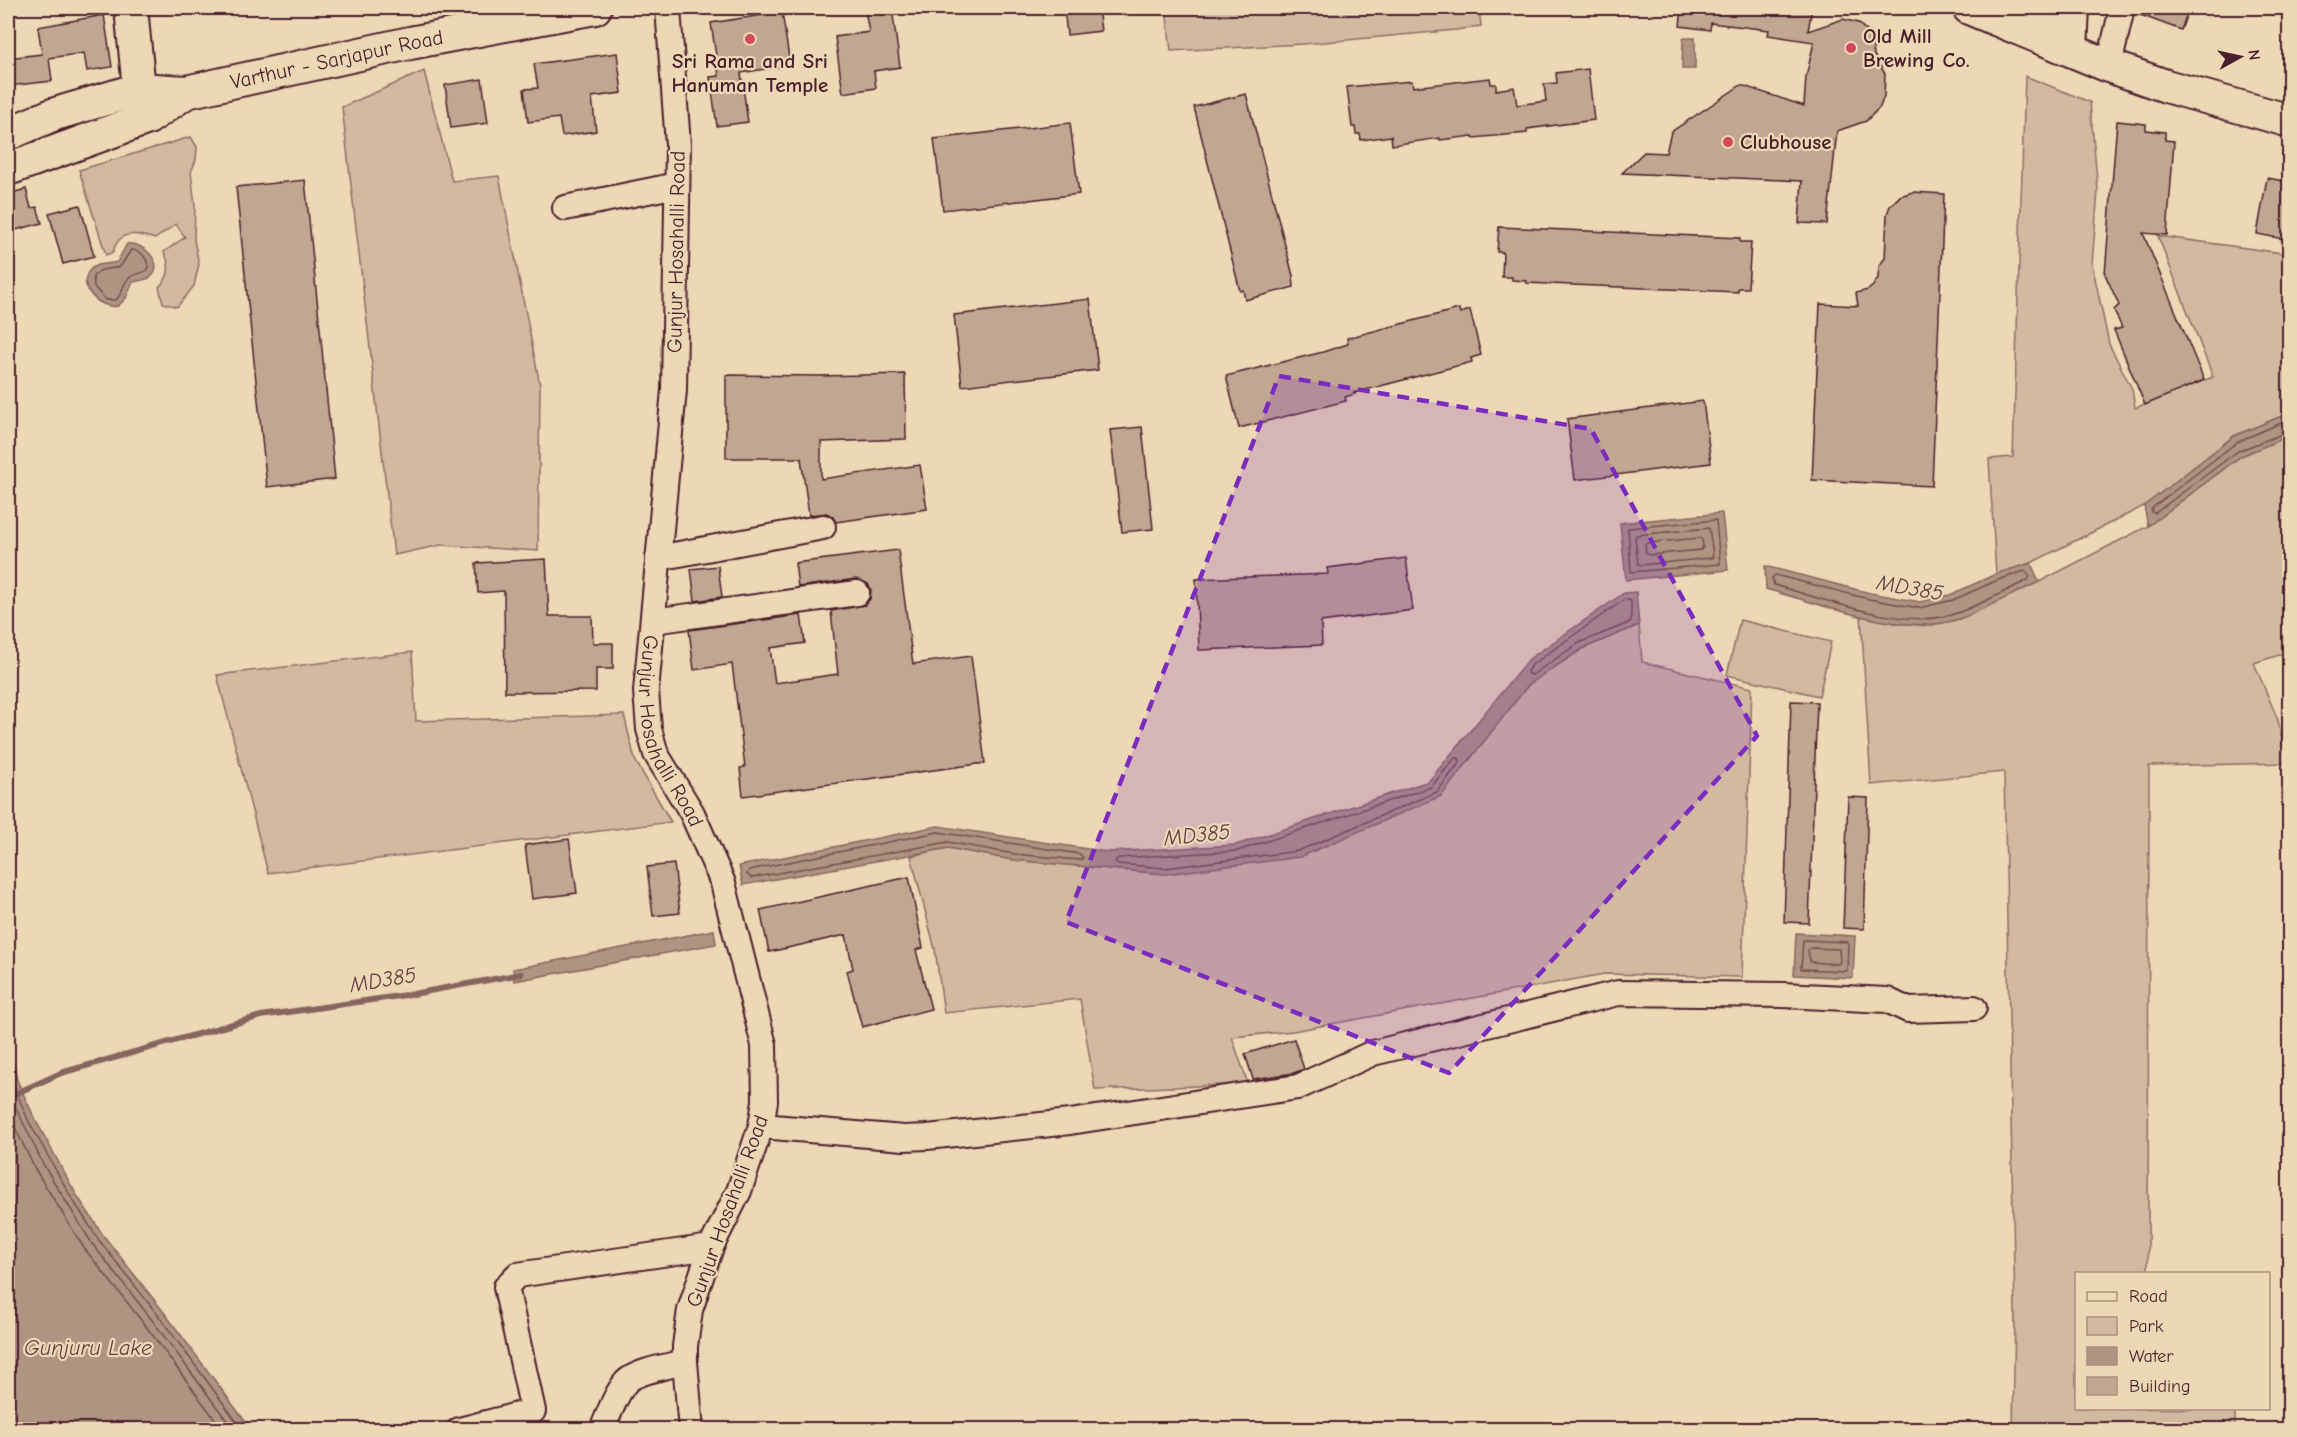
<svg xmlns="http://www.w3.org/2000/svg" width="2297" height="1437" viewBox="0 0 2297 1437" font-family="'Comic Neue',sans-serif">
<style>
.green{fill:#d2baa0;stroke:#8e6c66;stroke-width:1.5}
.water{fill:#b09482;stroke:#87655f;stroke-width:1.5}
.lines{fill:none;stroke-linecap:round;stroke-linejoin:round}
.shore{stroke:#734e4e;stroke-width:1.5}
.stream{stroke:#87655f;stroke-width:6}
.building{fill:#c1a791;stroke:#4a1f2b;stroke-width:1.5}
.minor-casing{stroke:#4a1f2b;stroke-width:28}
.major-casing{stroke:#4a1f2b;stroke-width:36}
.minor{stroke:#edd8b6;stroke-width:24}
.major{stroke:#edd8b6;stroke-width:32}
.marked{fill:#7b2cbf;fill-opacity:0.2;stroke:#7b2cbf;stroke-width:4.5;stroke-dasharray:12 8;stroke-linejoin:round}
.poi-dot{fill:#d1495b;stroke:#edd8b6;stroke-width:2}
.labels{text-anchor:middle;dominant-baseline:central;stroke-width:4.5;stroke-linejoin:round;paint-order:stroke}
.poi-label{font-size:21px;font-weight:bold;fill:#4a1f2b;stroke:#edd8b6;text-anchor:start}
.street-label{font-size:21px;fill:#4a1f2b;stroke:#edd8b6}
.water-label{font-size:22px;font-style:italic;fill:#643c41;stroke:#edd8b6}
</style>
<rect width="100%" height="100%" fill="#edd8b6"/>
<filter id="ink" filterUnits="userSpaceOnUse"><feTurbulence type="fractalNoise" baseFrequency=".0167" numOctaves="2"/><feDisplacementMap in="SourceGraphic" scale="12" xChannelSelector="R" yChannelSelector="G"/><feConvolveMatrix kernelMatrix="1 2 1 2 8 2 1 2 1" color-interpolation-filters="sRGB"/></filter>
<g filter="url(#ink)">
<g class="green">
<path d="M1166,8H1479L1481,26L1456,30L1303,44L1171,51Z"/>
<path d="M424,71L452,181L499,176L540,385L538,551L441,545L394,555L342,107Z"/>
<path d="M2025,76L2090,102L2098,191L2092,264L2109,344L2132,389L2135,408L2213,377L2158,236L2289,254V413L2234,436L2144,506L2031,563L1996,574L1989,459L2013,457Z"/>
<path d="M191,137L197,147L196,160L191,172L195,205L194,240L199,264L194,286L177,307L163,303L159,287C170,277 171,265 164,252L185,237L176,224L155,239C137,233 119,229 113,252L106,255L79,170Z"/>
<path d="M2289,436V652L2254,663L2278,720L2287,763L2149,766L2148,1273L2076,1274V1408L2235,1409V1429H2013L2015,1313L2004,772L1871,785L1861,615L1895,623L1928,626L1959,619L2039,582L2148,526L2241,456Z"/>
<path d="M1740,620L1831,642L1819,696L1727,675Z"/>
<path d="M1639,625L1642,662L1752,688L1742,977L1604,974L1293,1031L1232,1037L1248,1084L1095,1090L1080,999L944,1013L935,949L911,856L948,848L1013,860L1165,874L1441,796L1529,684L1582,649Z"/>
<path d="M412,652L416,721L624,715L635,760L671,822L268,873L217,675Z"/>
</g>
<g class="water">
<path d="M1683,38H1695V69H1682Z"/>
<path d="M127,244C142,241 165,263 152,276C147,281 139,280 133,282L126,298L118,306C101,310 75,287 90,270C97,262 108,265 117,262Z"/>
<path d="M2289,413V436L2241,456L2148,526L2144,506L2234,436Z"/>
<path d="M1722,513L1728,570L1626,580L1620,523Z"/>
<path d="M2031,563L2039,582C2012,594 1986,609 1959,619C1904,638 1821,604 1766,589L1765,566L1870,593L1920,602L1950,595L1996,574Z"/>
<path d="M1636,592L1639,625L1582,649L1529,684L1441,796L1300,857L1165,874L1013,860L948,848L743,885L739,866L938,826L1107,852L1236,845L1429,781L1529,659L1624,593Z"/>
<path d="M714,930L716,944L514,981L513,969Z"/>
<path d="M1796,933L1855,936L1853,978L1794,975Z"/>
<path d="M8,1034L17,1080L35,1119L76,1194L103,1235L163,1311L251,1429H8Z"/>
</g>
<g class="lines">
<g class="shore">
<path d="M131,250C142,250 149,260 148,270C142,274 135,273 129,278C122,284 123,294 116,300H106L94,287L93,276L101,270L120,267Z"/>
<path d="M2290,419L2237,442L2152,508L2151,512L2155,513L2238,451L2290,431"/>
<path d="M1716,520L1720,564L1631,572L1628,528Z"/>
<path d="M1709,528L1713,555L1712,558L1641,565L1638,564L1635,538L1637,535Z"/>
<path d="M1700,538L1702,540L1703,547L1701,550L1649,555L1646,553L1645,545L1647,543Z"/>
<path d="M2025,571L2030,576L2028,580C2005,591 1982,604 1957,613C1906,632 1825,599 1774,585L1772,578L1775,575L1869,599L1919,608L1953,600L1998,580Z"/>
<path d="M1625,599L1631,601V622L1579,643L1532,675L1528,674L1527,671L1533,664Z"/>
<path d="M1455,758H1459L1460,762L1437,792L1298,851L1165,868L1118,864L1115,862L1118,858L1237,851L1431,787Z"/>
<path d="M938,832L1080,854L1083,858L1079,860L1014,854L948,842L751,878L747,874L749,870Z"/>
<path d="M1803,940L1848,942L1847,971L1801,969Z"/>
<path d="M1811,948L1839,949L1840,962L1838,964L1810,962L1808,950Z"/>
<path d="M8,1063L12,1082L29,1122L71,1197L98,1239L158,1315L243,1430"/>
<path d="M8,1091L43,1164L91,1242L152,1320L234,1430"/>
<path d="M8,1113L35,1169L84,1248L145,1325L223,1430"/>
</g>
<path class="stream" d="M8,1097L61,1073L261,1016L413,994L521,974"/>
</g>
<g class="building">
<path d="M892,8L900,67L874,71L876,88L843,93L835,37L869,32L865,11Z"/>
<path d="M1064,8H1098L1101,31L1067,35Z"/>
<path d="M1682,8H1812L1808,31L1843,19L1858,23L1869,33L1872,40L1874,55L1885,74L1884,96L1880,107L1866,121L1837,131L1827,224L1799,223L1802,181L1622,173L1644,152L1666,153L1671,132L1741,85L1804,106L1806,77L1814,42L1768,35L1769,30L1711,23L1710,30L1680,26Z"/>
<path d="M2136,8H2189L2181,30L2135,13Z"/>
<path d="M782,12L790,65L741,73L748,122L717,126L710,77L719,76L711,23Z"/>
<path d="M104,15L112,67L87,71L84,53L49,58L52,81L8,86V58L42,54L38,27Z"/>
<path d="M617,53L622,93L592,97L596,131L562,136L559,118L528,122L524,89L538,88L534,64Z"/>
<path d="M1588,69L1594,120L1527,129V133L1473,138V136L1440,140V138L1392,145L1391,136L1361,140L1360,134H1356L1355,127H1352L1347,87L1412,81L1413,87L1490,78L1491,84H1496V90L1514,87L1517,105L1546,101L1544,84L1557,83L1556,73Z"/>
<path d="M482,79L488,123L451,128L445,85Z"/>
<path d="M1246,94L1293,276L1294,287L1245,300L1243,290L1240,291L1194,107Z"/>
<path d="M2117,121L2146,124V130L2165,132V140L2174,141L2167,235L2143,233L2204,380L2145,405L2114,330L2122,328L2114,310L2119,305L2105,274Z"/>
<path d="M1070,123L1079,194L943,210L934,139Z"/>
<path d="M2267,178L2289,182V240L2257,234Z"/>
<path d="M305,180L335,479L267,487L236,187Z"/>
<path d="M26,189L31,208L37,207L42,223L8,232V194Z"/>
<path d="M1913,192L1944,194L1932,486L1812,480L1820,304L1858,306L1856,293L1868,290L1873,286L1878,278L1879,266L1885,258L1887,214L1890,206L1900,196Z"/>
<path d="M80,205L94,256L63,264L49,213Z"/>
<path d="M1499,227L1740,238V242H1751L1748,288H1738V292L1526,283L1527,281L1512,280V277H1502L1503,252H1497Z"/>
<path d="M1090,299L1098,370L962,386L954,315Z"/>
<path d="M1459,309L1460,313L1470,310L1481,355L1471,358L1472,362L1354,393L1355,394L1345,397L1346,401L1239,428L1226,376L1323,352L1348,344L1347,338Z"/>
<path d="M905,374L906,439L821,442V479L920,465L927,509L836,522L833,517L827,513L809,515L801,458H726V375L820,376Z"/>
<path d="M1703,401L1711,463L1575,480L1567,419Z"/>
<path d="M1142,427L1153,529L1122,532L1110,430Z"/>
<path d="M898,550L913,664L971,656L985,763L743,796L740,768L745,767L732,664L694,670L689,630L801,615L805,643L770,648L775,683L838,674L831,611L865,605L870,599L871,590L868,584L856,579L798,587L795,563Z"/>
<path d="M1406,558L1413,610L1321,622L1322,645L1199,650L1196,579L1328,574L1327,568Z"/>
<path d="M546,559L549,616H592L593,643H613V669H596V691L505,692L504,591L478,593L476,563Z"/>
<path d="M718,566L722,597L695,601L691,569Z"/>
<path d="M1791,701L1817,702L1809,923L1784,922Z"/>
<path d="M1848,797L1868,798L1864,929L1843,928Z"/>
<path d="M569,839L577,893L532,899L525,845Z"/>
<path d="M674,864L680,913L653,916L647,867Z"/>
<path d="M909,877L923,948L916,950L931,1009L862,1027L847,971L853,969L846,935L769,952L760,910Z"/>
<path d="M1294,1039L1304,1069L1294,1073L1253,1079L1245,1054Z"/>
</g>
<g class="lines">
<g class="minor-casing">
<g id="minor">
<path id="s1" d="M668,8L678,145L674,390L646,691L649,729L656,754L692,813L723,883L764,1045L765,1101L761,1126L739,1191L711,1247L690,1310L685,1346V1362L691,1430"/>
<path d="M2109,66L2122,8"/>
<path d="M565,208L677,185"/>
<path d="M658,558L823,527"/>
<path d="M653,621L857,593"/>
<path d="M761,1126L904,1138L927,1137L1070,1122L1298,1087L1373,1053L1618,993L1783,995L1887,1000L1908,1010L1974,1008"/>
<path d="M459,1430L533,1411L506,1287L517,1275L711,1247"/>
<path d="M602,1430C609,1414 615,1395 626,1382C636,1371 670,1366 685,1362"/>
</g>
</g>
<g class="major-casing">
<g id="major">
<path d="M131,8L139,89L145,107"/>
<path d="M1969,8L2109,66L2166,86L2290,121"/>
<path d="M2044,39V8"/>
<path d="M2071,50L2073,8"/>
<path id="s2" d="M8,134L52,115L139,89L186,92L410,43L595,8"/>
<path d="M8,169L148,118L186,92"/>
</g>
</g>
<use href="#minor" class="minor"/>
<use href="#major" class="major"/>
</g>
</g>
<path class="marked" d="M1279,376L1591,429L1757,736L1449,1073L1066,922Z"/>
<g class="poi-dot">
<circle cx="750" cy="39" r="6"/>
<circle cx="1851" cy="48" r="6"/>
<circle cx="1728" cy="142" r="6"/>
</g>
<g class="labels">
<g class="poi-label">
<text x="1863" y="36">Old Mill<tspan x="1863" dy="24">Brewing Co.</tspan></text>
<text x="750" y="61" text-anchor="middle">Sri Rama and Sri<tspan x="750" dy="24">Hanuman Temple</tspan></text>
<text x="1740" y="142">Clubhouse</text>
</g>
<g class="street-label">
<text stroke="none"><textPath href="#s2" startOffset="340">Varthur - Sarjapur Road</textPath></text>
<text transform="translate(676 252) rotate(-89)">Gunjur Hosahalli Road</text>
<text stroke="none"><textPath href="#s1" startOffset="730">Gunjur Hosahalli Road</textPath></text>
<text transform="translate(727 1211) rotate(-70)">Gunjur Hosahalli Road</text>
</g>
<g class="water-label">
<text transform="translate(1910 588) rotate(10)">MD385</text>
<text transform="translate(1197 835) rotate(-6)">MD385</text>
<text transform="translate(383 980) rotate(-9)">MD385</text>
<text x="88" y="1348">Gunjuru Lake</text>
</g>
</g>
<rect width="2297" height="1437" fill="none" stroke="#edd8b6" stroke-width="30"/>
<rect x="15" y="15" width="2267" height="1407" fill="none" stroke="#4a1f2b" stroke-width="2" filter="url(#ink)"/>
<rect x="2075" y="1272" width="195" height="138" fill="#edd8b6" stroke="#ac8e7e" stroke-width="1.5"/>
<rect x="2087" y="1292" width="30" height="9" fill="#edd8b6" stroke="#ac8e7e" stroke-width="1.5"/>
<text x="2129" y="1302" font-size="18" fill="#4a1f2b">Road</text>
<rect x="2087" y="1317" width="30" height="18" fill="#d2baa0" stroke="#ac8e7e" stroke-width="1.5"/>
<text x="2129" y="1332" font-size="18" fill="#4a1f2b">Park</text>
<rect x="2087" y="1347" width="30" height="18" fill="#b09482" stroke="#ac8e7e" stroke-width="1.5"/>
<text x="2129" y="1362" font-size="18" fill="#4a1f2b">Water</text>
<rect x="2087" y="1377" width="30" height="18" fill="#c1a791" stroke="#ac8e7e" stroke-width="1.5"/>
<text x="2129" y="1392" font-size="18" fill="#4a1f2b">Building</text>
<g transform="translate(2240 57) rotate(82)" stroke="#edd8b6" stroke-width="4.5" paint-order="stroke">
<path d="M0-4.5L10 22L0 15L-10 22Z" fill="#4a1f2b"/>
<text y="-9" font-size="16" font-weight="bold" text-anchor="middle" fill="#4a1f2b">N</text>
</g>
</svg>
